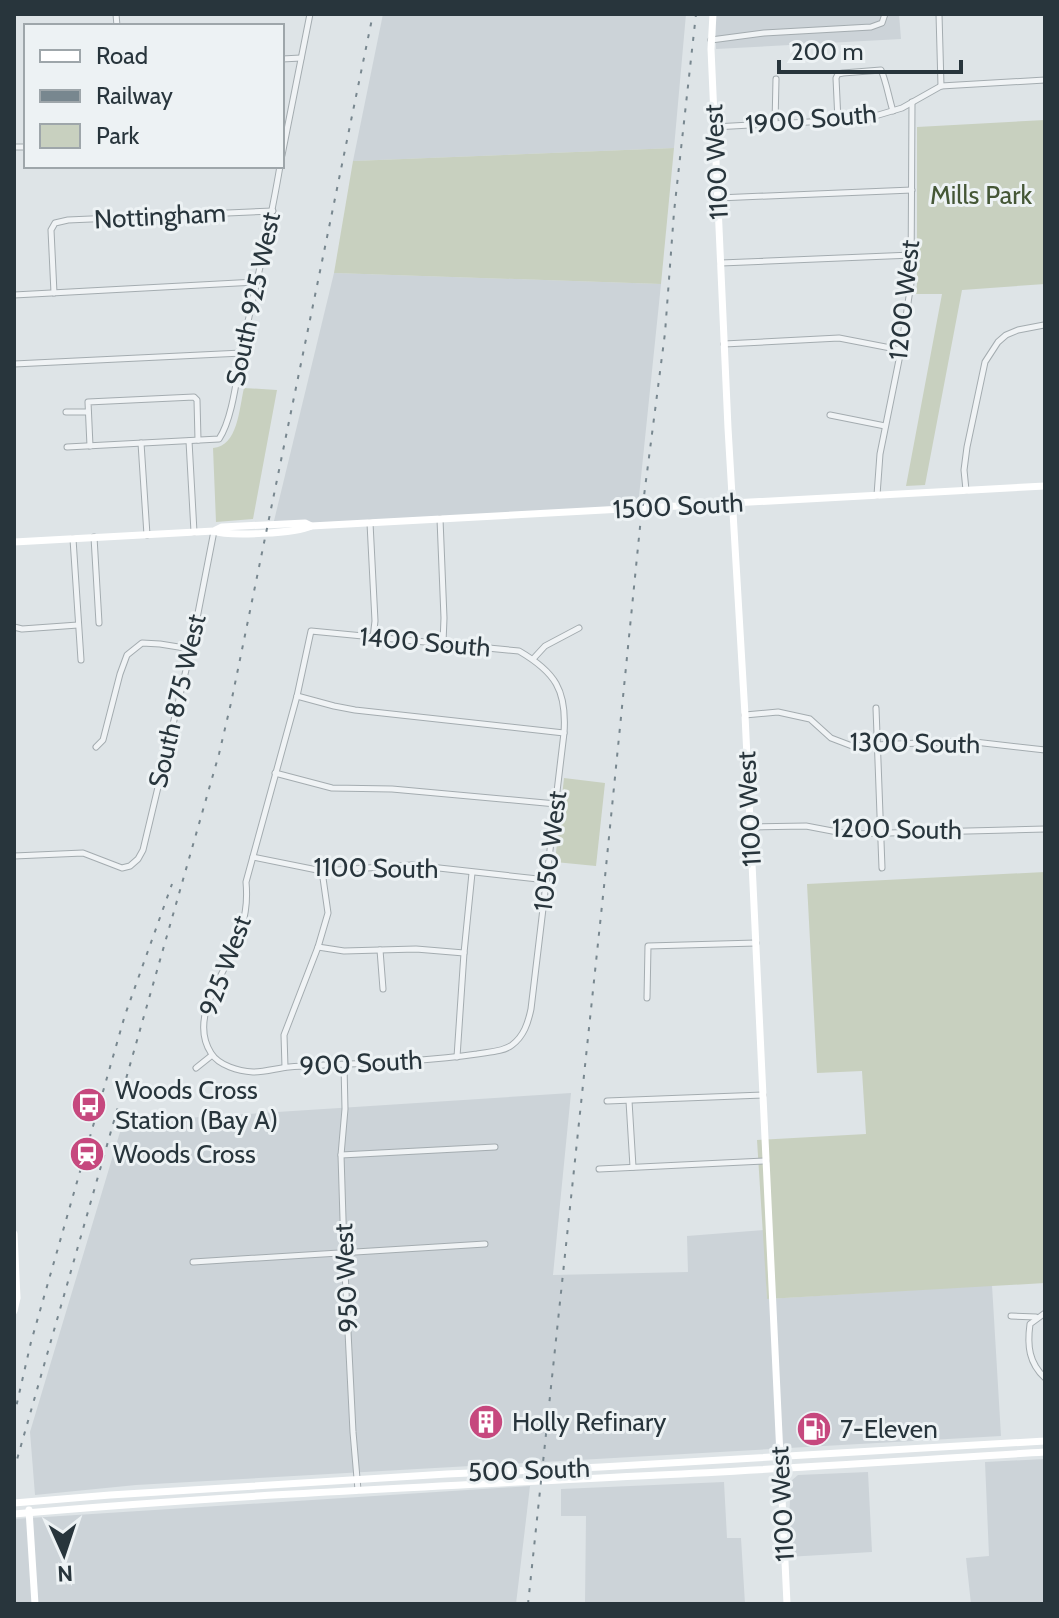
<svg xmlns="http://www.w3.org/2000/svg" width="1059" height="1618" viewBox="0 0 1059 1618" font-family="Cabin,sans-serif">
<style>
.built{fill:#ccd3d8}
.green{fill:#c8d0bf}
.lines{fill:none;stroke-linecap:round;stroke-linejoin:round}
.street-casing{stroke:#a4acb0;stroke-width:7}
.street{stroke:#f0f3f5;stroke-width:5}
.secondary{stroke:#fff;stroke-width:7}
.rail{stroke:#78878f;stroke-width:2;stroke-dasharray:4 8;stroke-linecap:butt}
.labels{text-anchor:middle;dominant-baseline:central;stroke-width:6;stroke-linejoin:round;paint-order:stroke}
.street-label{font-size:26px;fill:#28353c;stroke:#edf2f4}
.park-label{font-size:26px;fill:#455736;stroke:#edf2f4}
.poi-label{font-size:26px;fill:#28353c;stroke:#edf2f4;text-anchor:start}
</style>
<rect width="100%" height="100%" fill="#dee4e7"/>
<g class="built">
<path d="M383,14H686L674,148L353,161Z"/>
<path d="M715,14H899L901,39L716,49Z"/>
<path d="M334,273L661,284L638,506L273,525Z"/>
<path d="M571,1093L553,1275L688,1272L687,1236L764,1230L767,1299L992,1285L1001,1436L136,1485L35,1495L30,1432L123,1122Z"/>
<path d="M1045,1459V1604H971L966,1558L989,1556L985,1462Z"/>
<path d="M868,1472L872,1552L787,1557L791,1481L798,1475Z"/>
<path d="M724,1482L727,1538H741L745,1604H585L586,1516H561V1489Z"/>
<path d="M530,1486L516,1604H14V1519Z"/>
</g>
<g class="green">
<path d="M1045,120V284L962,290L925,485L906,486L942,294H915L917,285V127Z"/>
<path d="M674,148L661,284L334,273L353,161Z"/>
<path d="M244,388L277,390L253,519L216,522L213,448C238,446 239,409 244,388Z"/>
<path d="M564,778L605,783L596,866L555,862Z"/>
<path d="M1045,872V1283L767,1299L757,1140L866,1134L862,1071L817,1073L807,884Z"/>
</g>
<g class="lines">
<g class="street-casing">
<g id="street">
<path d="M116,14L117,26"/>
<path d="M939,14L941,86"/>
<path d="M711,40L764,33L871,27L882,23L885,14"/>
<path d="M282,59L301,58"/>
<path d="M838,121L836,78L838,74L843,73L881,70C886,80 889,99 893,111"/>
<path d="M775,124L776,79"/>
<path d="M714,127L865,119L902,108L941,86L1045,80"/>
<path d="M14,147H26"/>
<path d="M282,155L310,14"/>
<path d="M718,198L912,190"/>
<path d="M721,263L912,255"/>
<path d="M54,293L51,230L55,223L68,220L273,211"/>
<path d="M14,295L257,282"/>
<path d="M724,344L839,338L901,350"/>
<path d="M14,364L242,353"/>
<path d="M66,412H88"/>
<path d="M830,415L885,426"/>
<path d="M189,441L194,532"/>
<path d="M141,443L147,535"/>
<path d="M90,446L88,402L194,397L197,400L198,440"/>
<path d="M67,447L219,439C233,418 237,374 242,349C255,288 270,227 280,166"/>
<path d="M966,490L964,470L967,447L985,362L998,342L1006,335L1018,330L1044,325"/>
<path d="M877,495L880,454L901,350L911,283L912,102"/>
<path d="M440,519L444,618L443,643"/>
<path d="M370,523L375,621L373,638"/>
<path d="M94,537L99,623"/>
<path d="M73,539L81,660"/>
<path d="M14,627L22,629L78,625"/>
<path d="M311,631L519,651C555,672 567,690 564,733L531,1009C528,1023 524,1036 512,1045C503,1052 488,1052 477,1054C415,1063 352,1063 289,1067C278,1068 265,1072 253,1072C239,1071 219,1066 211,1053C188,1017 225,975 237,941C245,919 248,904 246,882L297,696Z"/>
<path d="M533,659L545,646L579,628"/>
<path d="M297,696L334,706L355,710L564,733"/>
<path d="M876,708L882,868"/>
<path d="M745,715L778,712L810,719L831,738L852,746L966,741L1045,750"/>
<path d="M96,747L103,740L120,674L127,655L142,643L160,644L191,649"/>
<path d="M275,773L332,788L392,789L556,804"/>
<path d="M751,827L806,826L848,834L1045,829"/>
<path d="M14,856L83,853L122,868L130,866L138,859L143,850L191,649L214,531"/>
<path d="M253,857L322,871L412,865L547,880"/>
<path d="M318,947L344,951L416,949L464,953"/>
<path d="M380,950L383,989"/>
<path d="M647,998L648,946L756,943"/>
<path d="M457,1057L464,953L472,873"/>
<path d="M344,1065L345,1109L341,1155L344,1251L353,1432L358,1490"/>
<path d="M285,1067L284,1035L318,947L328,913L322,871"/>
<path d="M196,1068L211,1056"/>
<path d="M607,1101L763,1095"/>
<path d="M629,1101L633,1167"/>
<path d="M341,1155L495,1147"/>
<path d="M599,1169L766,1161"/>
<path d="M193,1262L485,1244"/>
<path d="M1045,1313L1030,1324C1027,1346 1029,1363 1045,1378"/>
<path d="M1011,1316L1036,1317"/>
</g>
</g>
<use href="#street" class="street"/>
<g class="secondary">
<path d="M713,14L711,49L728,428L745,715L787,1604"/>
<path d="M214,531L222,527L305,523L311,526"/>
<path d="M14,542L214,531C229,537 297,533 311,526L1045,486"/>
<path d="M14,1234L17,1298L14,1311"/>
<path d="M14,1503L110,1495L447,1474L601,1467L1045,1441"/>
<path d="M29,1510L35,1604"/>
<path d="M14,1514C229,1495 444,1486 659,1475C788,1469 916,1460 1045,1452"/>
</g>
<g class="rail">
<path d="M14,1416L31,1342L125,1015L172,884"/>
<path d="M14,1470L219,754L231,703L373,14"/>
<path d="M528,1604L605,877L640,527L665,333L674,212L696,14"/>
</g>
</g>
<defs>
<g id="bus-disc" transform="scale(1.8)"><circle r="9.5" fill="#c6487e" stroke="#edf2f4"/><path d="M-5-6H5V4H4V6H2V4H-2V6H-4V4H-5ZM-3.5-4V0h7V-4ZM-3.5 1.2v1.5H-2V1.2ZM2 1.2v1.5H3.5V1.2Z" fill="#fff"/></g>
<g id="station-disc" transform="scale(1.8)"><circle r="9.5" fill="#c6487e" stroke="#edf2f4"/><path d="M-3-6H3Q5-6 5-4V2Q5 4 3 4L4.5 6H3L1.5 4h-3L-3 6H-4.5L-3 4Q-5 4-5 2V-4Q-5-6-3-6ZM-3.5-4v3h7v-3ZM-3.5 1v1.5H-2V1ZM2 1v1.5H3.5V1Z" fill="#fff"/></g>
<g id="building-disc" transform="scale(1.8)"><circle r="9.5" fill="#c6487e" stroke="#edf2f4"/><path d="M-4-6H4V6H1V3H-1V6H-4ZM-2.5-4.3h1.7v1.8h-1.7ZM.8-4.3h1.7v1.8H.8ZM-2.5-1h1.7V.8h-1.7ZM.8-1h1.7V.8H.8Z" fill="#fff"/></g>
<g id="fuel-disc" transform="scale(1.8)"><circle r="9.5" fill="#c6487e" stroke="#edf2f4"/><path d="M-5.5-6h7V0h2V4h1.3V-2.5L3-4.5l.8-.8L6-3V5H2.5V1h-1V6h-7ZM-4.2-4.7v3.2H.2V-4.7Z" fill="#fff"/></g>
</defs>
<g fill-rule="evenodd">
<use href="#bus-disc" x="89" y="1105"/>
<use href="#station-disc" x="87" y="1154"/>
<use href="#building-disc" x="486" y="1422"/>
<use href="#fuel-disc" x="814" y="1429"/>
</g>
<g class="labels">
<g class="street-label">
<text transform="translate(811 119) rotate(-5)">1900 South</text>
<text transform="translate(716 162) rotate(-93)">1100 West</text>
<text transform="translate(160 216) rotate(-3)">Nottingham</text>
<text transform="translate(253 299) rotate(-78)">South 925 West</text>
<text transform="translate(904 300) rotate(-84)">1200 West</text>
<text transform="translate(678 506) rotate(-3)">1500 South</text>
<text transform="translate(425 642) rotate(5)">1400 South</text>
<text transform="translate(177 701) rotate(-77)">South 875 West</text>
<text transform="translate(915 743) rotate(1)">1300 South</text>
<text transform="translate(749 809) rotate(-93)">1100 West</text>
<text transform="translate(897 829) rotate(1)">1200 South</text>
<text transform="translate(550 851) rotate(-83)">1050 West</text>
<text transform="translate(376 868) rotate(1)">1100 South</text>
<text transform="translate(225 966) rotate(-70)">925 West</text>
<text transform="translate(361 1063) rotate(-3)">900 South</text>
<text transform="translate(346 1278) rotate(-93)">950 West</text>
<text transform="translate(529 1470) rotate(-2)">500 South</text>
<text transform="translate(782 1504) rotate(-93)">1100 West</text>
</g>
<g class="park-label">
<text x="981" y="195">Mills Park</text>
</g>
<g class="poi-label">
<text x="115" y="1090">Woods Cross<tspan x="115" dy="30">Station (Bay A)</tspan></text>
<text x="113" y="1154">Woods Cross</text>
<text x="512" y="1422">Holly Refinary</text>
<text x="840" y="1429">7-Eleven</text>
</g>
</g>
<rect width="1059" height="1618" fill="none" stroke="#28353c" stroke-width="32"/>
<rect x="24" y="24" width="260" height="144" fill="#edf2f4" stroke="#9ea6aa" stroke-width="2"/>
<rect x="40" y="50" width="40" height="12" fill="#ffffff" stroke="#9ea6aa" stroke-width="2"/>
<text x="96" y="64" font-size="24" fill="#28353c">Road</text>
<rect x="40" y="90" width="40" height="12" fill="#78878f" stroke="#9ea6aa" stroke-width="2"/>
<text x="96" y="104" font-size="24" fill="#28353c">Railway</text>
<rect x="40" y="124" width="40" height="24" fill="#c8d0bf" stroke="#9ea6aa" stroke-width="2"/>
<text x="96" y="144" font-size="24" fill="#28353c">Park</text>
<g transform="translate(64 1554) rotate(177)" stroke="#edf2f4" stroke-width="6" paint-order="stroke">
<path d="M0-6L14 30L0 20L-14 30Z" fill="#28353c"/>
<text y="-12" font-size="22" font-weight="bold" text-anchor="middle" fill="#28353c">N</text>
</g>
<path d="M779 60v12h182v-12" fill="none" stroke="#28353c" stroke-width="4"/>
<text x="791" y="60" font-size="24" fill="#28353c" stroke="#edf2f4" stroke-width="6" paint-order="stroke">200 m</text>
</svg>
